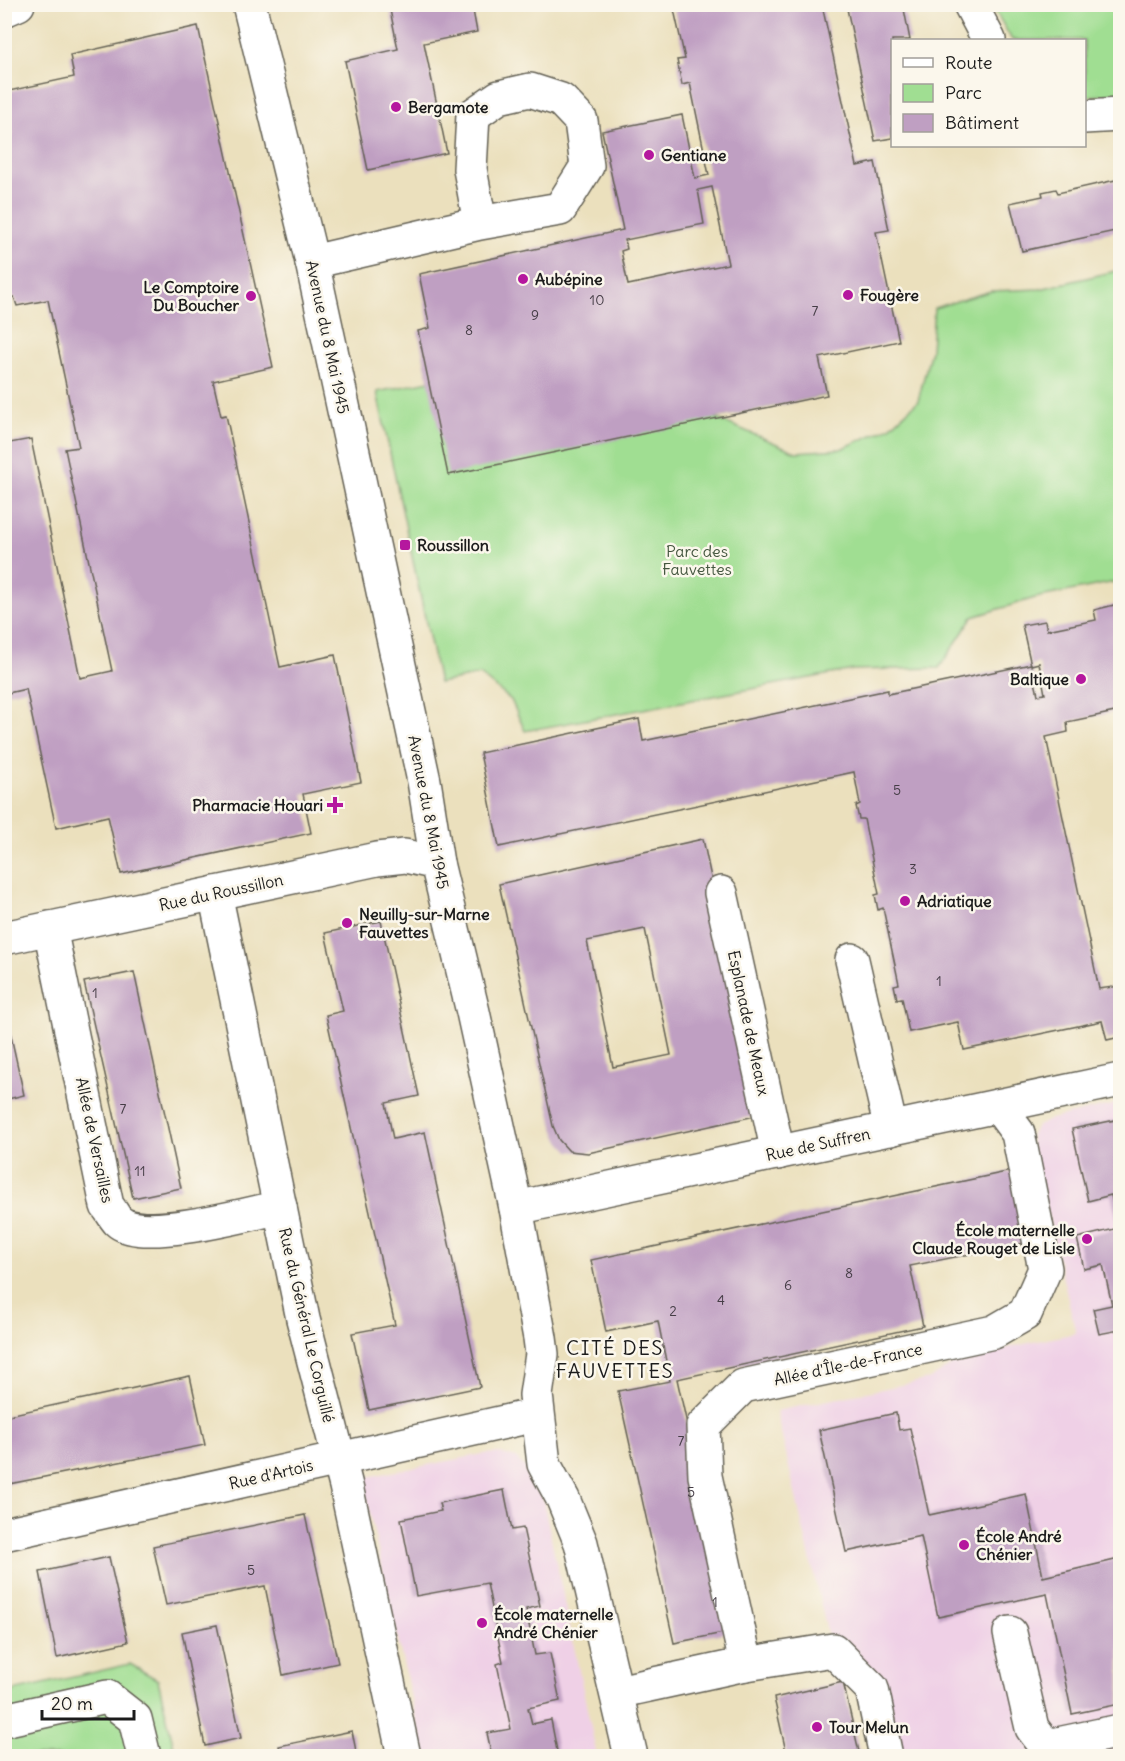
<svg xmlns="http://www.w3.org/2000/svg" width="1125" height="1761" viewBox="0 0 1125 1761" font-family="Delius,sans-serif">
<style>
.built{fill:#efd0e6}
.green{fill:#a0de92;stroke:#5e7d57;stroke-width:1.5}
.building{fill:#bf9fc2;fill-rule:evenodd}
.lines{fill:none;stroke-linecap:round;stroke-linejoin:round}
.minor-casing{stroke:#646154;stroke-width:36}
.major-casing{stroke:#646154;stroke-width:36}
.minor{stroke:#fff;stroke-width:33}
.major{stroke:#fff;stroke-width:33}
.poi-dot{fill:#b5179e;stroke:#fbf7ec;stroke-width:2}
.labels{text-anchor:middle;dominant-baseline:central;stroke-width:5;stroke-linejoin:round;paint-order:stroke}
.number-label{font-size:14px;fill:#453d46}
.poi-label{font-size:16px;font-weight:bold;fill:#1c1c1c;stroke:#fbf7ec;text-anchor:start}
.street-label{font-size:16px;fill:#1c1c1c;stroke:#fbf7ec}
.park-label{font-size:16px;fill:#44563f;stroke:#fbf7ec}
.quarter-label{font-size:20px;letter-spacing:1.5px;fill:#1c1c1c;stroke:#fbf7ec}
</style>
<rect width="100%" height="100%" fill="#fbf7ec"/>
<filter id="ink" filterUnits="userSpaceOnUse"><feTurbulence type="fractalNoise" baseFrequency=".0167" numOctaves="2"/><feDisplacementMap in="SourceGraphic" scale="12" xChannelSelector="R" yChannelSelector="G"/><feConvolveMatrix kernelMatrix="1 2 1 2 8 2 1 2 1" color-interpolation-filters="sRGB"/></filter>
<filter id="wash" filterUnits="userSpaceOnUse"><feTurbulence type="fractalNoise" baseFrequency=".008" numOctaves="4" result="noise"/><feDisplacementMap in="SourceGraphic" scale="24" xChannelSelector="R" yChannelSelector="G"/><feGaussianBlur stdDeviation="1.35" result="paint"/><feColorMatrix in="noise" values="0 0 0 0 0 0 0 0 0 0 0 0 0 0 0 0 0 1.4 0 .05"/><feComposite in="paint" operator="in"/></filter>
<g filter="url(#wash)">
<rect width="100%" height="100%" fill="#ebe0bd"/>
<g class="built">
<path d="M1120,1103V1756H893L829,1640L776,1411L930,1379L963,1357L1076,1333L1031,1144V1134L1037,1126L1051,1119Z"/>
<path d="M500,1453L516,1458L531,1473L541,1490L597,1756H424L362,1478L483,1454Z"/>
</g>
<g class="green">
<path d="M992,5H1120V95L1085,96L1084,40H1012Z"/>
<path d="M1120,270V581L1035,598L973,617L939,668L853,670L525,731L511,700L480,675L439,683L377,392L429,381L516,460L714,418L806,371L821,368L827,395L715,418L796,452L841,449L890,427L918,401L931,350L934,308L991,291L1040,289Z"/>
<path d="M130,1664L158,1680L176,1756H5L4,1693Z"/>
</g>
<g id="blocks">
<g class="building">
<path d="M846,4H903L910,40H892V138L875,141Z"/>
<path d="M389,5H472L477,32L424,43L447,153L368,170L345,61L398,49Z"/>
<path d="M673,5H822L857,166L875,162L889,230L876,232L899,341L819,358L827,395L448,475L418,331L430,328L419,274L623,230L602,131L682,115L695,178L709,175L690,83L682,85L677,60L685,59ZM712,187L728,264L628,285L621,251L627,249L625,240L704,224L698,190Z"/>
<path d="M198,26L273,367L213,381L221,416L226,415L280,667L335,655L361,782L303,794L311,833L121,874L108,816L56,828L26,689L8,693L4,678V444L31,439L80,678L112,671L65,449L79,447L48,300L17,306L14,297L5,299L10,318L4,319V136L12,135L4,100V92L74,77L70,55Z"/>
<path d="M1120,179V230L1022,251L1010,203L1043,196L1042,192L1056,189L1058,193Z"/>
<path d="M1118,604L1120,616V646H1119L1120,653V721L1117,722L1115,712L1067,722L1068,732L1046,737L1099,989L1120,986V1037L1107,1040L1102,1021L964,1050L958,1022L909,1032L902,998L897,999L894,985L899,984L883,908L878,910L875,895L879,894L864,819H859L856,806L860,804L854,772L499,847L480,753L639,719L643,741L888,690V694L1031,664L1038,695L1045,694L1039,663L1031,665L1022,625L1045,621L1047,630L1096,620L1094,610Z"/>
<path d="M703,839L760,1115L588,1153L569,1151L559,1140L553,1126L499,884ZM645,929L671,1055L613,1067L587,941Z"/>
<path d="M381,921L419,1096L386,1103L393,1139L425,1132L480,1387L369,1410L352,1333L395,1325L326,1015L343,1011L325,933Z"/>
<path d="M134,972L181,1188L133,1198L84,982Z"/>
<path d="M9,1027L24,1095L4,1100V1028Z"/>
<path d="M1120,1119V1330L1099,1334L1093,1309L1112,1305L1103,1265L1084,1269L1077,1238L1119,1228L1111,1195L1088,1201L1072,1129Z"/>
<path d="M1016,1170L1030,1242L910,1266L923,1326L677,1379L733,1631L674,1643L618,1391L670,1381L658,1321L606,1332L591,1260Z"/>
<path d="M190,1376L205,1445L4,1485V1416Z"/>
<path d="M896,1413L899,1430L910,1428L929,1515L1026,1494L1043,1577L1119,1559L1120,1704L1072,1714L1047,1594L938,1617L921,1536L846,1552L819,1430Z"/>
<path d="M504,1490L512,1530L523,1528L540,1606L526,1609L535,1655L550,1653L560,1701L528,1708L532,1724L551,1720L558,1756H492L487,1733L511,1729L497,1664L503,1662L487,1583L416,1596L401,1519L441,1511L439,1503Z"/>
<path d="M305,1515L338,1663L283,1675L265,1586L166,1605L153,1546Z"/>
<path d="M109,1557L128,1642L57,1658L40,1572Z"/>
<path d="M217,1625L241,1738L205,1746L182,1632Z"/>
<path d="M843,1682L860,1756H787L774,1698Z"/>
<path d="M352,1731L357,1756H281L279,1746Z"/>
</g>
</g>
</g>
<g filter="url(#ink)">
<use href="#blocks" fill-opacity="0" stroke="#646154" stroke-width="1.5"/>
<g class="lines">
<g class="minor-casing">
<g id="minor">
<path d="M249,4L312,262L424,781L437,863L473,1012L516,1208L540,1338L542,1354L536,1395L544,1464L563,1499L581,1543L631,1756"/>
<path d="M970,4L989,40"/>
<path d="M1084,117L1120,115"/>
<path d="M312,262L480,223L560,209L587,166L581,121L561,100L530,90L499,97L473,115L470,169L480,223"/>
<path d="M215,893L303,1319L346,1486L404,1756"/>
<path d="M721,893L778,1153"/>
<path d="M50,928L107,1206C111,1210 114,1217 118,1221C141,1243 249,1214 280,1207"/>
<path d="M4,938L377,859L405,856L437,863"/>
<path d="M852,960L891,1129"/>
<path d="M516,1208L1120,1080"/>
<path d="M4,1534L527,1417L538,1419"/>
<path d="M1010,1633L1032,1728L1042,1741L1053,1745L1120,1731"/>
<path d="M746,1664L705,1476L703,1426L743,1386L994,1332L1025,1314L1045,1269L1018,1133L998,1106"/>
<path d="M617,1692L746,1664L833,1650L872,1689L886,1756"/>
<path d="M4,1720L107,1697L135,1719L144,1756"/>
</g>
</g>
<g class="major-casing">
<path id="major" d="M4,10L18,4"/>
</g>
<use href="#minor" class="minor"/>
<use href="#major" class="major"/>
</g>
</g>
<g class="poi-dot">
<circle cx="396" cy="107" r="6"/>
<circle cx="649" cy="155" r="6"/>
<circle cx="523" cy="279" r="6"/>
<circle cx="848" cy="295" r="6"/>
<circle cx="251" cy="296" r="6"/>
<rect x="399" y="539" width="12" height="12" rx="3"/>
<circle cx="1081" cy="679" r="6"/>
<path d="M332 796h6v6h6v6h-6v6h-6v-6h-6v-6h6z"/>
<circle cx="905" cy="901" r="6"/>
<circle cx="347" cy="923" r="6"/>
<circle cx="1087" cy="1239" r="6"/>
<circle cx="964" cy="1545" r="6"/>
<circle cx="482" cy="1623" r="6"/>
<circle cx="817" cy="1727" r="6"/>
</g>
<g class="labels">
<g class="number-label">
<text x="597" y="300">10</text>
<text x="815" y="311">7</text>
<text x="535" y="315">9</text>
<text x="469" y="330">8</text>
<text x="897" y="790">5</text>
<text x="913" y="869">3</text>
<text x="939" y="981">1</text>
<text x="95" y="993">1</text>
<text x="123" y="1109">7</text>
<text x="140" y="1171">11</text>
<text x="849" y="1273">8</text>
<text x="788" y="1285">6</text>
<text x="721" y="1300">4</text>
<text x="673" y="1311">2</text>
<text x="681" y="1441">7</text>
<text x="691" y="1492">5</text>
<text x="251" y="1570">5</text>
<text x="715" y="1602">1</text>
</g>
<g class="poi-label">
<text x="408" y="107">Bergamote</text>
<text x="661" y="155">Gentiane</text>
<text x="535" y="279">Aubépine</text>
<text x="239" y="287" text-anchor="end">Le Comptoire<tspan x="239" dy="18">Du Boucher</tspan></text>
<text x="860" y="295">Fougère</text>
<text x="417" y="545">Roussillon</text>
<text x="1069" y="679" text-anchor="end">Baltique</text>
<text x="323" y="805" text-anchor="end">Pharmacie Houari</text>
<text x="917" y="901">Adriatique</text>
<text x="359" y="914">Neuilly-sur-Marne<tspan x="359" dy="18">Fauvettes</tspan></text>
<text x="1075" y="1230" text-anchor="end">École maternelle<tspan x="1075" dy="18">Claude Rouget de Lisle</tspan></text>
<text x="976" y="1536">École André<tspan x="976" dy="18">Chénier</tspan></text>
<text x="494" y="1614">École maternelle<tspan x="494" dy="18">André Chénier</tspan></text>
<text x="829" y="1727">Tour Melun</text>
</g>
<g class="street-label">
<text transform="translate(328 337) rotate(78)">Avenue du 8 Mai 1945</text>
<text transform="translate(429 812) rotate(79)">Avenue du 8 Mai 1945</text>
<text transform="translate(221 892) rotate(-12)">Rue du Roussillon</text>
<text transform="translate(749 1023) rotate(78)">Esplanade de Meaux</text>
<text transform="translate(95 1140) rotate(78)">Allée de Versailles</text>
<text transform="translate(818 1144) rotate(-12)">Rue de Suffren</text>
<text transform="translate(307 1325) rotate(77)">Rue du Général Le Corguillé</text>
<text transform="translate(848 1364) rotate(-12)">Allée d'Île-de-France</text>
<text transform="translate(271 1474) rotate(-13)">Rue d'Artois</text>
</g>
<g class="park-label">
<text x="697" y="551">Parc des<tspan x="697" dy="18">Fauvettes</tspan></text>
</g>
<g class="quarter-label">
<text x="615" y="1347">CITÉ DES<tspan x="615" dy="23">FAUVETTES</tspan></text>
</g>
</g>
<rect width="1125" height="1761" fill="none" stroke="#fbf7ec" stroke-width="24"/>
<rect x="891" y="39" width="195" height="108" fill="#fbf7ec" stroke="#a29f99" stroke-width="1.5"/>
<rect x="903" y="58" width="30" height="9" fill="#ffffff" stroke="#a29f99" stroke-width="1.5"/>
<text x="945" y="69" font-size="18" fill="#1c1c1c">Route</text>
<rect x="903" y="84" width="30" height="18" fill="#a0de92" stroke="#a29f99" stroke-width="1.5"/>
<text x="945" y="99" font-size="18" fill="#1c1c1c">Parc</text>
<rect x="903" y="114" width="30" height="18" fill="#bf9fc2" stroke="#a29f99" stroke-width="1.5"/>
<text x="945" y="129" font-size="18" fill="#1c1c1c">Bâtiment</text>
<path d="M42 1710v9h92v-9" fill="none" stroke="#1c1c1c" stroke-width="3"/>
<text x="51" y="1710" font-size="18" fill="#1c1c1c" stroke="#fbf7ec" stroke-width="4.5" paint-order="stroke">20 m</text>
</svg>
